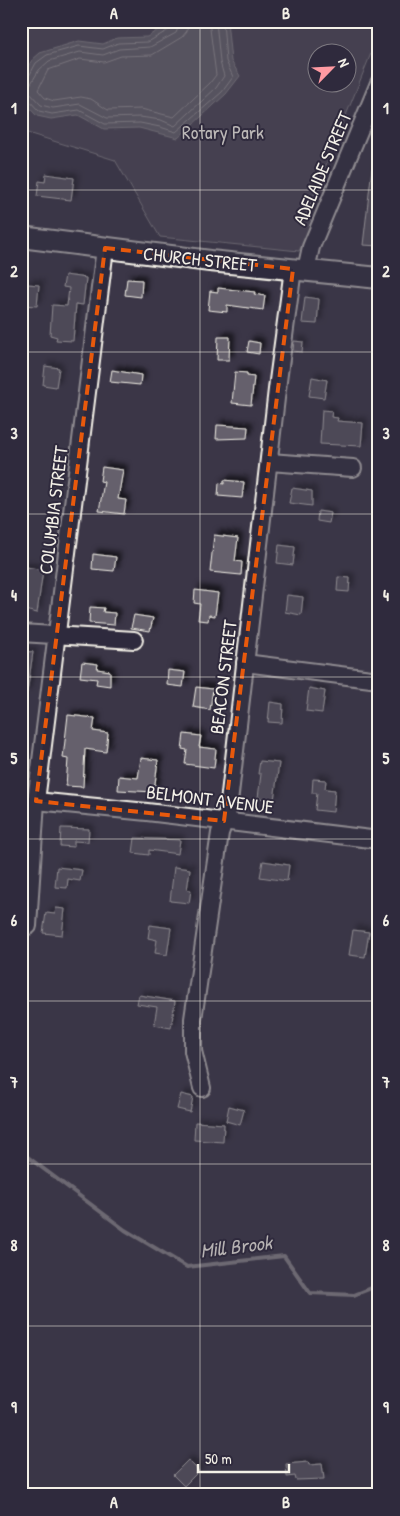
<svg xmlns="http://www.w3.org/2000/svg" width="400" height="1516" viewBox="0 0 400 1516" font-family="'Patrick Hand',sans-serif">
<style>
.green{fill:#534e5c;stroke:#a4a0a2;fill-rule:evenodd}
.water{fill:#78747b;stroke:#aaa6a7}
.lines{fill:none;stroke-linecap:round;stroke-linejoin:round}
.shore{stroke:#c2bfbc;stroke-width:1}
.stream{stroke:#aaa6a7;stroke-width:4}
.building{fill:#65616c;stroke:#f4f1e8;filter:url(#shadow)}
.minor-casing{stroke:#f4f1e8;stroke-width:20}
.major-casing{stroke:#f4f1e8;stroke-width:24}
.minor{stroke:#2f2a3d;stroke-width:16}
.major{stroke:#2f2a3d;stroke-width:20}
.marked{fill:none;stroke:#e8590c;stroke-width:4;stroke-dasharray:10 6;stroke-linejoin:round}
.grid{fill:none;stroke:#f4f1e8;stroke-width:1;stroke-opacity:0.55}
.labels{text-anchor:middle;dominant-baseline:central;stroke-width:4;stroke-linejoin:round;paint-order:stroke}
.park-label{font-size:19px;fill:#bcb8b7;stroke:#2f2a3d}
.street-label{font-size:19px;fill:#f4f1e8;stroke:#2f2a3d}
.water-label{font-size:20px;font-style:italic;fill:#b6b2b2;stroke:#2f2a3d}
.neatline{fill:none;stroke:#f4f1e8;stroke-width:2}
.grid-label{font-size:16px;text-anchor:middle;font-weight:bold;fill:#f4f1e8}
</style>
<defs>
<filter id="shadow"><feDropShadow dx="4.5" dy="-4.5" stdDeviation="2.5" flood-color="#0009"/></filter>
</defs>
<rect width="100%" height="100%" fill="#3b3647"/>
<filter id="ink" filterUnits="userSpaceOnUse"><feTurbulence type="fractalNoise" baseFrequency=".02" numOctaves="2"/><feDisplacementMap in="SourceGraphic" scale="10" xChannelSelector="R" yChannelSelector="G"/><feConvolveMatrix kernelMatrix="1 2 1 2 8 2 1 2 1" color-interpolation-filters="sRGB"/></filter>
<g filter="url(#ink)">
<path class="green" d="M25,21H377L374,46L305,217L314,222L299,251L160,237L115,160L21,131V35ZM318,52H348V82H318Z"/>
<path class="water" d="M172,21H227L231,61L240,76L226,94L178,138L139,128L104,129L78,115L51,119L37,116L21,99L24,73L32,60L40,53L79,41L103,44L117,38L147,37Z"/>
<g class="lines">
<g class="shore">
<path d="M181,21L176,33L150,47L119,49L103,55L80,52L49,61L39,70L27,90L41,105L53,108L80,104L107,118L140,117L161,120L175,126L216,88L224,76L220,62L216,21"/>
<path d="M188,21L187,31L182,37L152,55L121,56L104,62L80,59L48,70L38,90L45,98L54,101L81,97L91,99L108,110L141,109L174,117L210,83L216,75L209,21"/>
<path d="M21,82L27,80L36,63L47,55L79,46L103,49L118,43L148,42L172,28L175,21"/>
<path d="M21,96L27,98L39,111L52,114L79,110L105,124L140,123L160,127L176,132L222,92L233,77L226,61L223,21"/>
</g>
<path class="stream" d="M21,1152L125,1230L187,1267L284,1256L310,1293L354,1295L379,1285"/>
</g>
<g class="building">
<path d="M372,168L379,169V246L363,245Z"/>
<path d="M46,174L74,178L71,200L37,196L39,181L45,182Z"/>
<path d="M65,275L86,278L83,305L76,304L73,341L56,340L57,337L50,335L52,305L67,306L69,288L63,287Z"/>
<path d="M127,279L142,280L141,297L125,295Z"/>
<path d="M27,284L39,285L37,306L21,305V287L27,288Z"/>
<path d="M218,288L255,292L254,294L265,296L263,310L227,305V312L208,310L210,291L218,292Z"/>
<path d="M305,297L319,299L317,324L302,323Z"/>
<path d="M218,337H230L229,360H217Z"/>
<path d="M249,341L260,343L259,354L247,352Z"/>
<path d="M294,341L303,342L302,352L293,351Z"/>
<path d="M45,366L59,368L56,387L43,385Z"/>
<path d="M112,370L141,375L140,385L110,382Z"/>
<path d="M235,372L247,373V376L254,377L251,405L232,403Z"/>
<path d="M312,377L327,380L324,398L309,396Z"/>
<path d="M322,410L332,411L331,417L338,418L337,421L363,423L361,446L320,444Z"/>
<path d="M217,425L248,427L247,438L216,439Z"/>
<path d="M102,467L123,470L118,499L126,500L124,514L99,511L104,482L100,481Z"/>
<path d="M224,480L244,482L242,498L218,496L219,483L224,484Z"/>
<path d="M292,488L312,491V506L289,503Z"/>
<path d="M318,511L331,513L329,523L317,521Z"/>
<path d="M214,535L238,538L235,561L242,562L241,575L210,572Z"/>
<path d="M279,545L295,547L293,565L277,563Z"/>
<path d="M93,554L116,557L114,571L92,569Z"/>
<path d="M21,566L43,570L37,613L21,609Z"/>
<path d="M338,577L350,578L349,592L337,591Z"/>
<path d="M195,590L218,593L215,616L209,615L208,621L198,620L200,604L194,603Z"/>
<path d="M287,595L303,597L301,615L285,612Z"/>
<path d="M90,607L104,608L103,612L115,613L114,625L89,623Z"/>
<path d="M134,615L153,618L150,631L131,628Z"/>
<path d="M21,651L33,652L27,693H21Z"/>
<path d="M82,662L98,664L97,669L110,671V686L96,684L97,679L80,677Z"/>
<path d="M168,670L185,672L183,687L167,685Z"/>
<path d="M196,687L213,689L210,710L193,707Z"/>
<path d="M309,688L325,691L322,713L306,711Z"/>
<path d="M270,702L283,704L282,723L268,722Z"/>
<path d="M68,715L95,718L93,731L108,733L106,752L85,749L83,787L66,786L68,759L63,758Z"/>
<path d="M184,734L201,736L199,747L216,749L214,768L185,764L187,750L182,749Z"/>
<path d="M141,758L158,760L154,792L118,790L119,776L138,778Z"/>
<path d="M260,761L279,763L274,800L258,798L261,774H258Z"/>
<path d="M313,779L326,780L325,789L335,790L333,812L315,810L317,793H312Z"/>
<path d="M61,828L89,829L88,842L74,841V847L60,846Z"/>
<path d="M135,838L180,840L178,854L149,850V855L133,853Z"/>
<path d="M263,861L289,865L287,881L260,877Z"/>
<path d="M57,867L82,870L80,881L68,879L67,888L55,887Z"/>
<path d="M174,867L190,869L187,890H191L189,903L170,901Z"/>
<path d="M56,908L65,909L62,935L43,933L46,913L55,914Z"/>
<path d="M150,925L171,928L167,955L155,953L157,940L148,938Z"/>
<path d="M353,930L369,932L365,957L349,955Z"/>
<path d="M139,995L175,1001L171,1028L154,1025L157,1007L137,1004Z"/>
<path d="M181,1094L193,1097L190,1112L177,1109Z"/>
<path d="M229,1106L244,1110L240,1125L226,1121Z"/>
<path d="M195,1122L224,1124L223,1142L194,1140Z"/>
<path d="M188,1460L199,1471L184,1486L173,1475Z"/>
<path d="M308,1462L309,1465L322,1464L324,1479L296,1480L295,1476L287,1477L286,1464Z"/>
</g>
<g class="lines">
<g class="minor-casing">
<g id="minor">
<path d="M306,270L311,247L379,83"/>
<path d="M269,462L353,468"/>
<path d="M21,633L134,640"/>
<path d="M245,663L379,680"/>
<path d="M36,801L147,812L379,840"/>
<path d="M28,926L36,801L105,248"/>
<path d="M202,1088L193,1051V1019L220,833L228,811L278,381L293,269"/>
</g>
</g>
<g class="major-casing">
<path id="major" d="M21,237L210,261L379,278"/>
</g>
<use href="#minor" class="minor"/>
<use href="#major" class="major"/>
</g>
</g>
<path d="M0 0H400V1516H0ZM105,248L293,269L224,821L36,801Z" fill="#3b3647" fill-opacity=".55" fill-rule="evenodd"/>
<path class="marked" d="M105,248L293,269L224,821L36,801Z"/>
<path class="grid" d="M200,21V1495M21,190H379M21,352H379M21,514H379M21,677H379M21,839H379M21,1001H379M21,1164H379M21,1326H379"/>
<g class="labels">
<g class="park-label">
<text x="223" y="132">Rotary Park</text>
</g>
<g class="street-label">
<text transform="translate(322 168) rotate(-67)">ADELAIDE STREET</text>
<text transform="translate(200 259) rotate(6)">CHURCH STREET</text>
<text transform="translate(53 510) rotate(-83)">COLUMBIA STREET</text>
<text transform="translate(223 677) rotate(-83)">BEACON STREET</text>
<text transform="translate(210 799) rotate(7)">BELMONT AVENUE</text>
</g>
<g class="water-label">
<text transform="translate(236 1246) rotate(-7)">Mill Brook</text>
</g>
</g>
<rect width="400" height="1516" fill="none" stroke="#2f2a3d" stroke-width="55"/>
<g transform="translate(332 68) rotate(66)"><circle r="24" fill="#2f2a3d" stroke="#7e7a81"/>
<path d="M0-4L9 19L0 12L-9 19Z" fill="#ff9aa2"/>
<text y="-8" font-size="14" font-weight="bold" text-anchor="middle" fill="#f4f1e8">N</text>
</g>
<path d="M198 1464v8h91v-8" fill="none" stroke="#f4f1e8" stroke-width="2.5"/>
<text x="205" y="1464" font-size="15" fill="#f4f1e8" stroke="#2f2a3d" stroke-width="4" paint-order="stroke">50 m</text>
<rect x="28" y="28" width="344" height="1460" class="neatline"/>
<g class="grid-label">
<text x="114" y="19">A</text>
<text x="286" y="19">B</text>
<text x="14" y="114">1</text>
<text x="386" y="114">1</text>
<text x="14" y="277">2</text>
<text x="386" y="277">2</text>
<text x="14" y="439">3</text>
<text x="386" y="439">3</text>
<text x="14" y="601">4</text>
<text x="386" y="601">4</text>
<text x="14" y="764">5</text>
<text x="386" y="764">5</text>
<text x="14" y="926">6</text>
<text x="386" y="926">6</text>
<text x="14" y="1088">7</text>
<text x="386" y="1088">7</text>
<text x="14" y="1251">8</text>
<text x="386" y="1251">8</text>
<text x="14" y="1413">9</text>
<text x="386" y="1413">9</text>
<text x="114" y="1508">A</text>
<text x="286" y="1508">B</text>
</g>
</svg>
